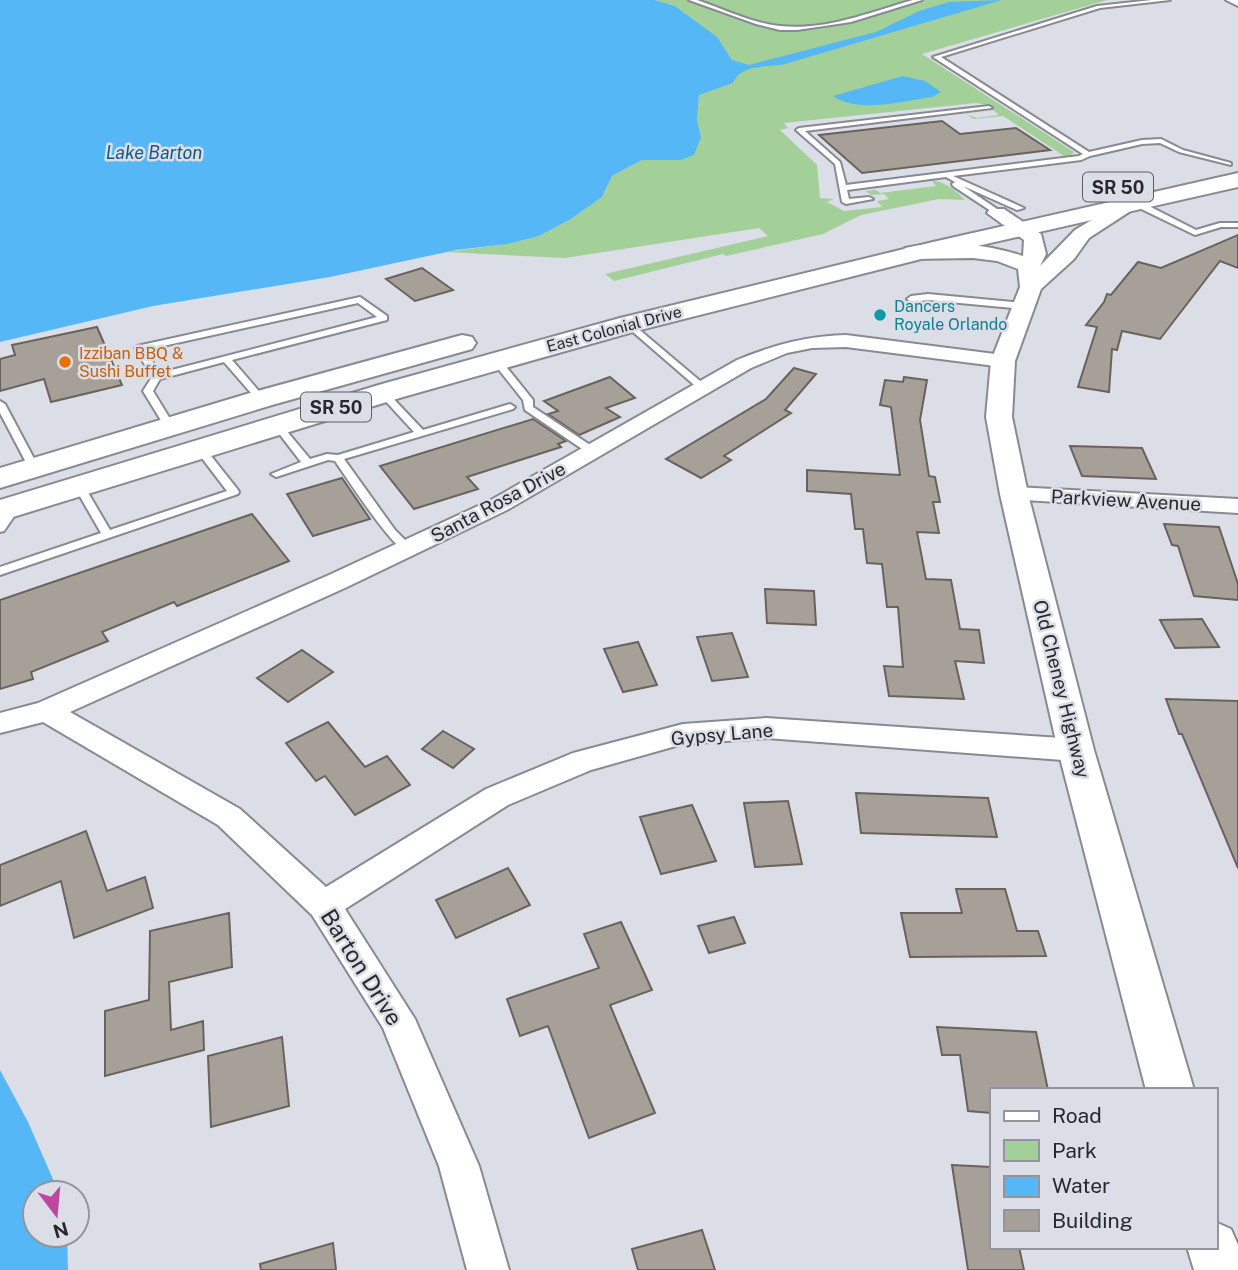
<svg xmlns="http://www.w3.org/2000/svg" width="1238" height="1270" viewBox="0 0 1238 1270" font-family="'Public Sans',sans-serif">
<style>
.green{fill:#a3cf99}
.water{fill:#56b7f6}
.building{fill:#a6a099;stroke:#69635d;stroke-width:2}
.lines{fill:none;stroke-linecap:round;stroke-linejoin:round}
.service-casing{stroke:#888a92;stroke-width:4}
.minor-casing{stroke:#888a92;stroke-width:4}
.tertiary-casing{stroke:#888a92;stroke-width:4}
.trunk-casing{stroke:#888a92;stroke-width:4}
.service{fill:#fff;fill-rule:evenodd}
.minor{fill:#fff;fill-rule:evenodd}
.tertiary{fill:#fff;fill-rule:evenodd}
.trunk{fill:#fff;fill-rule:evenodd}
.culture-dot{fill:#0f9aa8;stroke:#dcdee7;stroke-width:2.5}
.food-dot{fill:#e8710a;stroke:#dcdee7;stroke-width:2.5}
.labels{text-anchor:middle;dominant-baseline:central;stroke-width:5;stroke-linejoin:round;paint-order:stroke}
.far-culture-label{font-size:16px;fill:#0d838f;stroke:#dcdee7;text-anchor:start}
.far-street-label{font-size:16px;fill:#27282b;stroke:#dcdee7}
.far-food-label{font-size:16px;fill:#c56008;stroke:#dcdee7;text-anchor:start}
.far-water-label{font-size:18px;font-style:italic;fill:#105a83;stroke:#dcdee7}
.shield{fill:#dcdee7;stroke:#5d5f63;stroke-width:2}
.shield-label{font-size:18px;font-weight:bold;fill:#27282b}
.street-label{font-size:19px;fill:#27282b;stroke:#dcdee7}
.near-street-label{font-size:23px;fill:#27282b;stroke:#dcdee7}
</style>
<rect width="100%" height="100%" fill="#dcdee7"/>
<path class="green" d="M655,0H1107L922,54L1074,152L1070,156H1064L1003,116L974,119L966,114L977,118L999,115L987,105L976,103L784,123L788,128L780,130L817,165L820,198L834,199L827,202L844,211L882,207L877,201L889,199L884,194L871,195L865,191L876,190L880,193L936,186L932,181C943,180 958,192 965,200L939,199L861,215L823,234L726,256L723,254L614,281L605,274L768,236L759,228L565,258L446,252L508,244L539,236L571,219L602,197L612,176L642,160H680L701,137L697,120L699,94L733,83L737,67L716,37L675,6Z"/>
<g class="water">
<path d="M0,0H655L675,6L717,37L732,60L749,65L876,32L919,11L949,2L1002,0L785,64C767,68 741,63 733,83L699,95L697,120L701,137L694,155L680,160H642L612,176L602,197L571,219L539,236L508,244L456,250L330,277L153,306L0,342Z"/>
<path d="M903,76L925,81L941,92L932,97C902,101 860,114 833,96Z"/>
<path d="M0,1070L28,1122L59,1193H35V1235H67L68,1270H0Z"/>
</g>
<g class="building">
<path d="M942,121L960,134L1016,128L1050,150L862,173L819,135Z"/>
<path d="M1238,235V268L1220,261L1160,339L1122,331L1117,350L1112,349L1109,392L1078,387L1097,327L1086,325L1104,302L1107,294L1111,295L1138,262L1161,268Z"/>
<path d="M422,268L453,290L415,301L386,279Z"/>
<path d="M97,327L122,385L51,402L44,379L0,391V359L15,355L12,345Z"/>
<path d="M794,368L816,374L785,410L791,413L724,456L731,460L701,478L666,459L766,399Z"/>
<path d="M610,377L635,398L606,408L620,417L579,435L548,414L558,411L544,401Z"/>
<path d="M904,377L927,380L920,420L929,476L935,477L940,502H933L939,533L917,532L926,579L951,580L960,629L979,630L984,663L955,661L964,699L889,696L884,666L903,667L898,607H887L882,564L867,563L863,529H855L851,494L807,491V470L900,475L891,407L880,405L885,380L903,382Z"/>
<path d="M533,419L566,441L558,444L561,447L467,477L478,489L414,509L380,466Z"/>
<path d="M1070,446L1142,448L1156,479L1082,476Z"/>
<path d="M342,478L370,519L313,536L287,494Z"/>
<path d="M252,514L289,561L177,606L174,602L102,632L108,641L31,672L33,679L0,689V600Z"/>
<path d="M1164,524L1219,527L1238,584V600L1194,596L1178,546L1172,545Z"/>
<path d="M765,589L814,591L816,625L767,623Z"/>
<path d="M1202,619L1219,647L1175,648L1160,620Z"/>
<path d="M732,633L748,677L712,681L697,637Z"/>
<path d="M638,642L657,685L623,692L604,649Z"/>
<path d="M302,650L333,672L288,702L257,678Z"/>
<path d="M1166,699L1238,701V868L1182,734H1179Z"/>
<path d="M328,722L365,767L387,756L410,785L355,815L325,776L316,781L286,743Z"/>
<path d="M443,731L474,749L453,768L422,749Z"/>
<path d="M856,793L988,798L997,837L861,833Z"/>
<path d="M788,801L802,864L755,867L744,803Z"/>
<path d="M692,805L716,861L661,874L640,817Z"/>
<path d="M86,831L107,891L145,877L153,908L74,938L61,881L0,906V865Z"/>
<path d="M508,868L530,905L456,938L436,900Z"/>
<path d="M956,889H1005L1017,931H1038L1046,956L910,957L901,913H962Z"/>
<path d="M229,913L232,967L169,982L171,1030L203,1021L204,1050L105,1076V1011L149,1000L150,931Z"/>
<path d="M734,917L745,943L709,953L698,926Z"/>
<path d="M621,922L652,990L610,1005L655,1113L589,1138L548,1026L520,1036L507,999L599,968L584,934Z"/>
<path d="M937,1027L1036,1032L1048,1090H991V1113L968,1111L960,1055H942Z"/>
<path d="M282,1037L289,1106L211,1127L208,1056Z"/>
<path d="M952,1165L991,1167V1247H1019L1024,1270H968Z"/>
<path d="M702,1230L715,1270H638L632,1249Z"/>
<path d="M333,1243L336,1270H261L260,1264Z"/>
</g>
<g class="lines">
<g class="service-casing">
<g id="service">
<path d="M689,0H697C724,9 751,23 780,26C826,31 870,12 913,0H922L851,22L797,30H780L756,24Z"/>
<path d="M1152,0H1170L1100,8L941,57L1089,152L1142,140L1161,139L1183,150L1231,163V165L1179,152L1160,143L1142,144L1090,156L1081,160L953,176L1024,208L1017,210L963,186L1000,211V215H997L953,186L952,184L955,182L946,177L847,190L849,199L869,197L873,199L846,204L842,202L835,164L796,130L799,128L989,106L992,108L805,131L840,162L846,185L1079,156L1083,154L933,57L1097,6Z"/>
<path d="M1133,201H1139L1196,230L1220,223H1238V227H1221L1195,235L1133,205Z"/>
<path d="M928,294L1023,303L1027,306L1023,309L928,300L911,302L907,299L911,296Z"/>
<path d="M360,297L387,316V320L232,360L264,397V401H258L224,362L160,379L153,391L175,427L170,430L165,427L143,391L152,377L135,348L137,346ZM358,303L377,317L160,373L145,350Z"/>
<path d="M629,321L706,386V390H700L626,326L625,324Z"/>
<path d="M497,358L500,359L533,400V407L596,449V453H588L525,410L523,400L492,361Z"/>
<path d="M383,390L386,391L423,430L510,404L515,407L513,409L344,459L395,530L413,548L411,550C409,551 407,551 406,551C392,548 345,475 335,461L328,460L276,477L271,474L301,462L274,427V423H280L310,459L327,454L338,455L414,432L380,395V391Z"/>
<path d="M0,401L5,404L39,468L38,470H30L29,468L0,413Z"/>
<path d="M200,446L204,447L238,490L239,492L238,494L0,575V567L101,533L74,486L75,484H83L110,530L227,491L195,449Z"/>
<path d="M16,503L21,506L4,531L0,532V521L12,504Z"/>
</g>
</g>
<g class="minor-casing">
<g id="minor">
<path d="M1226,0H1238V6Z"/>
<path d="M846,335L1003,355L1013,361L1003,367L846,347L812,348L787,353L751,368L507,510L347,587L70,712L240,809L326,887L486,789L573,753L683,724L766,718L1076,739L1086,742L1091,750L1086,758L1076,761L766,738L683,744L591,770L508,805L345,909L415,1019L479,1166L509,1270H467L439,1166L383,1028L312,915L218,825L43,722L0,733V713L38,703L329,575L491,500L737,360C774,345 806,336 846,335Z"/>
<path d="M1014,487L1238,499V513L1006,499L1003,494L1006,489Z"/>
</g>
</g>
<g class="tertiary-casing">
<g id="tertiary">
<path d="M1125,200L1132,202L1135,206L1132,210L1089,238L1074,259L1041,289L1015,361L1012,417L1028,494L1094,750L1194,1090H1146L1058,750L1000,494L986,417L991,361L1020,287L1018,269L997,261L973,258L913,259L905,258L902,253L905,248C943,239 987,244 1023,256L1024,240L987,213L990,209H1004L1041,234L1046,254L1040,266L1075,230Z"/>
<path d="M1215,1222L1231,1229L1238,1245V1270H1194L1187,1247H1215Z"/>
</g>
</g>
<g class="trunk-casing">
<g id="trunk">
<path d="M1238,173V187L933,256L640,330L403,397L0,521V500L382,384L620,318L933,242Z"/>
<path d="M462,335L472,337L476,343L472,349L272,405L0,488V468L250,393Z"/>
</g>
</g>
<use href="#service" class="service"/>
<use href="#minor" class="minor"/>
<use href="#tertiary" class="tertiary"/>
<use href="#trunk" class="trunk"/>
</g>
<circle class="culture-dot" cx="880" cy="315" r="7"/>
<circle class="food-dot" cx="65" cy="362" r="7"/>
<g class="labels">
<g class="far-culture-label">
<text x="894" y="306">Dancers<tspan x="894" dy="18">Royale Orlando</tspan></text>
</g>
<g class="far-street-label">
<text transform="translate(614 329) rotate(-15)">East Colonial Drive</text>
</g>
<g class="far-food-label">
<text x="79" y="353">Izziban BBQ &amp;<tspan x="79" dy="18">Sushi Buffet</tspan></text>
</g>
<g class="far-water-label">
<text x="154" y="152">Lake Barton</text>
</g>
<g class="shield">
<rect x="1083" y="172.5" width="70" height="29" rx="5"/>
<rect x="301" y="392.5" width="70" height="29" rx="5"/>
</g>
<g class="shield-label">
<text x="1118" y="187">SR 50</text>
<text x="336" y="407">SR 50</text>
</g>
<g class="street-label">
<text transform="translate(1126 500) rotate(3)">Parkview Avenue</text>
<text transform="translate(498 502) rotate(-28)">Santa Rosa Drive</text>
<text transform="translate(1062 689) rotate(76)">Old Cheney Highway</text>
<text transform="translate(722 734) rotate(-5)">Gypsy Lane</text>
</g>
<g class="near-street-label">
<text transform="translate(362 967) rotate(58)">Barton Drive</text>
</g>
</g>
<rect x="990" y="1088" width="228" height="161" fill="#dcdee7" stroke="#94959c" stroke-width="2"/>
<rect x="1004" y="1111" width="35" height="10" fill="#ffffff" stroke="#94959c" stroke-width="2"/>
<text x="1052" y="1123" font-size="21" fill="#27282b">Road</text>
<rect x="1004" y="1140" width="35" height="21" fill="#a3cf99" stroke="#94959c" stroke-width="2"/>
<text x="1052" y="1158" font-size="21" fill="#27282b">Park</text>
<rect x="1004" y="1176" width="35" height="21" fill="#56b7f6" stroke="#94959c" stroke-width="2"/>
<text x="1052" y="1193" font-size="21" fill="#27282b">Water</text>
<rect x="1004" y="1210" width="35" height="21" fill="#a6a099" stroke="#94959c" stroke-width="2"/>
<text x="1052" y="1228" font-size="21" fill="#27282b">Building</text>
<g transform="translate(56 1214) rotate(164)"><circle r="33" fill="#dcdee7" stroke="#94959c" stroke-width="2"/>
<path d="M0-5L12 26L0 18L-12 26Z" fill="#be48a0"/>
<text y="-10" font-size="19" font-weight="bold" text-anchor="middle" fill="#27282b">N</text>
</g>
</svg>
